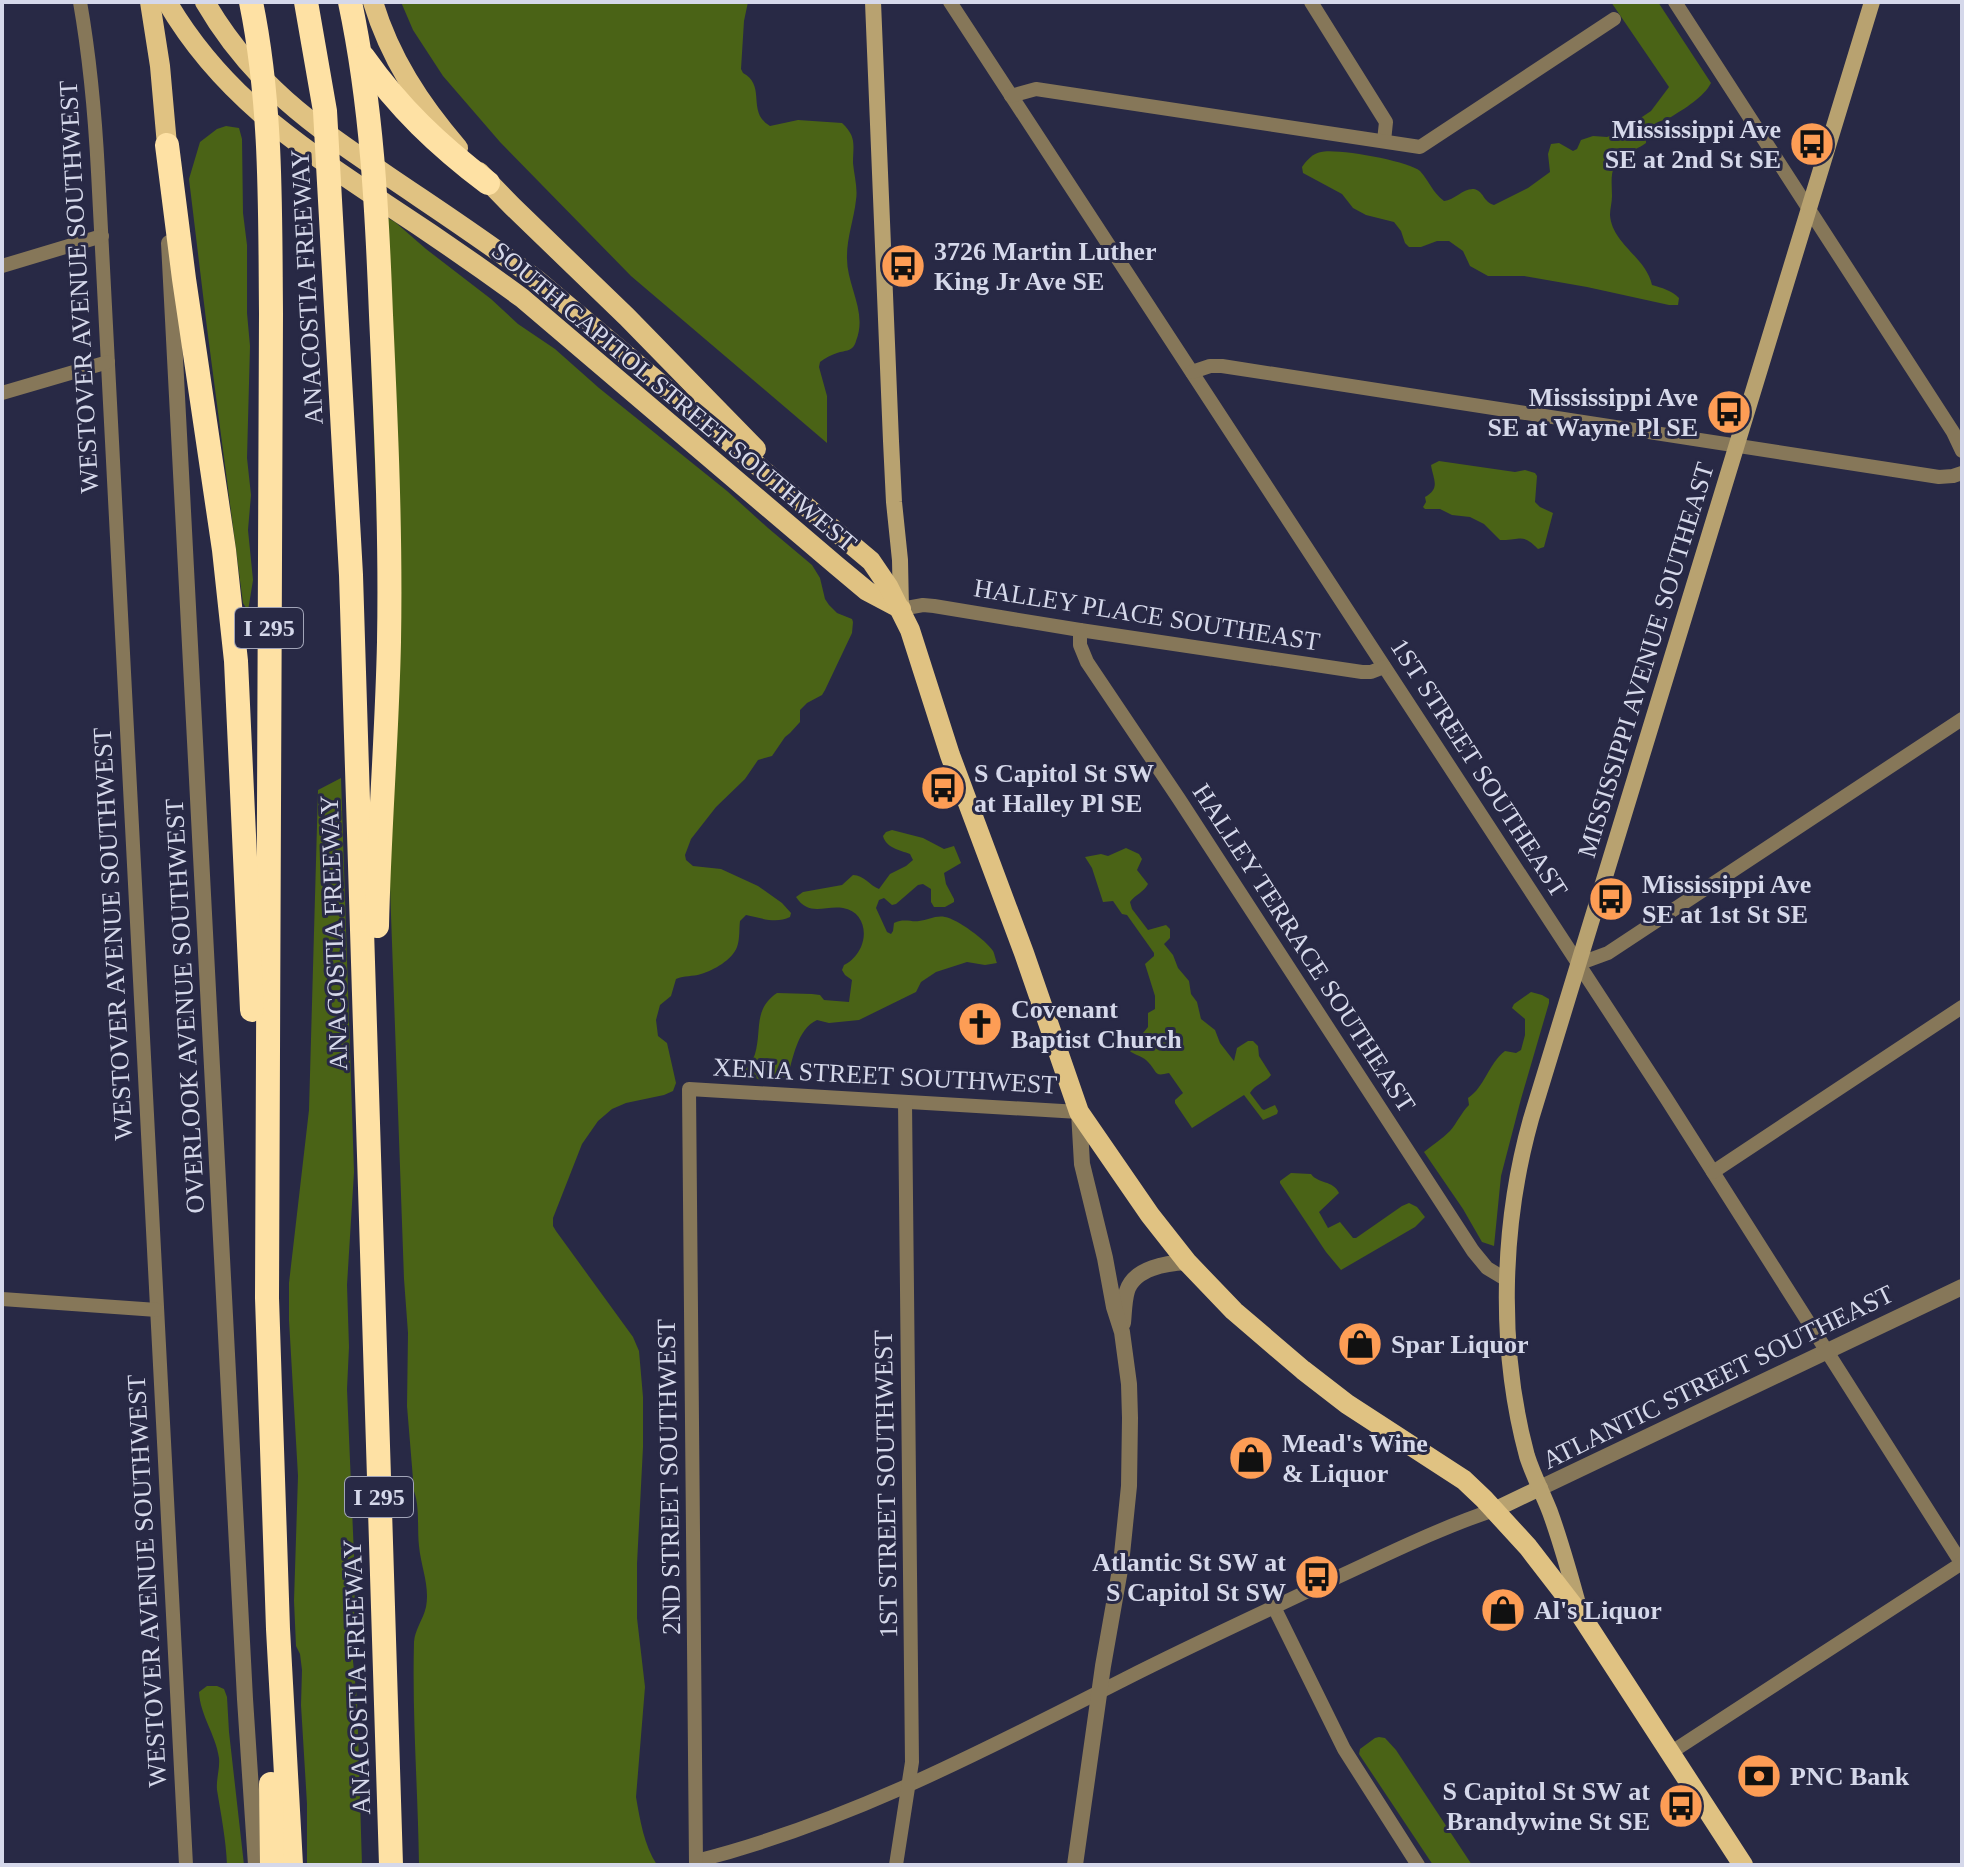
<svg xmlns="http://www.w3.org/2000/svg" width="1964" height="1867" viewBox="0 0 1964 1867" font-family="'Times New Roman',serif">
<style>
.forest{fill:#4a6316}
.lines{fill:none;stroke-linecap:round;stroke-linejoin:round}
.minor{stroke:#867759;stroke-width:14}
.tertiary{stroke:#867759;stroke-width:16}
.secondary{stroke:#b8a270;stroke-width:16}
.primary{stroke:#e0c282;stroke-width:20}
.motorway{stroke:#fee1a4;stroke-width:24}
.labels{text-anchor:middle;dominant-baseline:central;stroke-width:6;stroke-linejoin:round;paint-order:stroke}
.shield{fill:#282945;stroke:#a1a4b8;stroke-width:2}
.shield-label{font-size:24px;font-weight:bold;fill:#d5d8ea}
.poi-label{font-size:26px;font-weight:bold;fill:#d5d8ea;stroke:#282945;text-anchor:start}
.street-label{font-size:26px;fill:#d5d8ea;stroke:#282945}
</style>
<rect width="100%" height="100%" fill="#282945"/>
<g class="forest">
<path d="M401,2H748L744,21L741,69L743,73C767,86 746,112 770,126L798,120L842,123C857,137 853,145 853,163C854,175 858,188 856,200C854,219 847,237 847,256C846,286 868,311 856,341C853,352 846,350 837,353C831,355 825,358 820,362L819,367L827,396V443L631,276L500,142L443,76L413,30Z"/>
<path d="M1611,2H1658L1711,83C1704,97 1684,109 1671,117C1665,120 1658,121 1653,125C1647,130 1646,136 1646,143C1637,150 1620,154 1615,165C1610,174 1612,186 1612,196C1612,202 1610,209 1610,215C1612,244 1646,257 1652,285C1662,288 1671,290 1679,298L1678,305H1669L1587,287L1524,276H1488L1470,266L1463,251L1449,241H1437L1421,247H1409L1405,243L1401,231L1394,222L1366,215L1353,208L1342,194L1303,173L1302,167C1306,161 1313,153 1321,152C1336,148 1409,161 1420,171C1429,181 1433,193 1444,201C1455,200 1463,188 1474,189C1484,191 1483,202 1494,205L1528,188L1550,172L1548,154L1551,144L1559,143L1573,151L1577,149L1581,140L1593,136L1607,137L1618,133L1651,111L1669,87Z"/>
<path d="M226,126L239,128L242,139L243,213L247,245V313L250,346L247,458L251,495L248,530L253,580L248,611L243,603L207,328L189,179L200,142L217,129Z"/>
<path d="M382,215L395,222L426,249L491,299L518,324L555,349L599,388L727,491L768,528L812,565L820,578L825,599L829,605L837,613L852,619L853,622L852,633L825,690L822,695L807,703L800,710V722L790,733L785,737L772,756L758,760L745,779L716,807L691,839L685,855L686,860L693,866L721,869L758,886L782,903L791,913L790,917C776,924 761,918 746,915L740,921C739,929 740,939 737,947C732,960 714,970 701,974C692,977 685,975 676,979L671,996L660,1005L656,1020L658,1036L667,1043L676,1083L673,1091L664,1095L626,1103L612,1109L598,1121L582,1144L553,1218V1226L556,1231L633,1337L639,1351L643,1397V1447L637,1564V1618L645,1687L636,1797C640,1820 644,1845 657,1865H419C418,1791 412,1717 414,1642C415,1629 423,1620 426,1607C430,1586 421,1567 419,1546C417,1528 420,1508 414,1491L407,1406L408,1333L404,1279L367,243Z"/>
<path d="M1439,461L1515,472L1525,470L1535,473L1537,476L1535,502L1540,507L1553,513L1544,547L1538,549C1522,532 1520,541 1500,540L1484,524L1470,517L1452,515L1440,509H1425L1423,507L1426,502L1425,497C1441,488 1433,479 1431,465Z"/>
<path d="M341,778L354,1172L347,1285L349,1347L347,1389L355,1580L353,1661L357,1700L362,1865H307V1804L301,1705L302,1670L300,1654L296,1646L294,1601L298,1476L289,1320V1283L309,1110L318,790Z"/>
<path d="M892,830L923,838L944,849L954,846L961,863L944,873L946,884L954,899V902L945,907H934L931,902V889L923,884L918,885L896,904L892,905L884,898L879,900L876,908L887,932L891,934L893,931L894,923C904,918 910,922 919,921C928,920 936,915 945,917C957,919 986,940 993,951C994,952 996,961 997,963L985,965L967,962L936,972L921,982L916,992L859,1020L829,1023L817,1020C797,1029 793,1059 787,1079C774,1083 755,1082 745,1071C748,1065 753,1060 755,1054C762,1030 753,1009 777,993L812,994L820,995L824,1000L849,1002L852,980L845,975L842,970L844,965C852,961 857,955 861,947C868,931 862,911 843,908C825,905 809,917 796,897L803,892L842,885L853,875C864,875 869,885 879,889L890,874L906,866L913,860L910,854C900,850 886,848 883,836L886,832Z"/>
<path d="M1126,848L1139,854L1142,859L1137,870L1148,884C1144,892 1135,895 1130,902L1132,909L1148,930L1166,925L1170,929V938L1164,944L1173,955L1178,968L1189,981L1191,994L1197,1002L1201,1019L1215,1030L1220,1043L1234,1061L1237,1048L1248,1041H1253L1258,1046L1259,1056L1271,1075C1265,1083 1255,1084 1250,1093L1262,1109L1264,1110L1275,1105L1278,1111L1277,1114L1263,1120L1244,1095L1192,1128L1175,1103V1100L1183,1093L1169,1073C1153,1077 1158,1072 1148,1062C1144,1057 1136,1055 1131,1052L1129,1050L1148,1027V1013L1155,1009V996L1145,964L1154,956V953L1127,915L1122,914L1113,901L1103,902L1092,868L1085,857L1101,854L1108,856Z"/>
<path d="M1531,992L1542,995L1549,999V1003L1521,1099L1501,1176L1494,1246L1482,1242L1463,1209L1424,1152C1432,1145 1442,1139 1450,1131C1457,1123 1461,1113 1469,1105L1468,1098C1485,1087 1488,1064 1505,1051L1516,1053L1521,1050L1525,1035V1019L1512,1008L1514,1004Z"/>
<path d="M1291,1173L1311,1174C1318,1184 1333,1180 1339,1193L1319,1212L1328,1228L1340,1222L1353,1238H1356L1402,1206L1409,1203L1417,1207L1425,1217L1415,1227L1341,1270L1326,1252L1280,1183V1181Z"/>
<path d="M207,1686H217L224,1689L227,1697L229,1732L244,1865H227C226,1839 221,1815 217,1790C216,1779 220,1769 219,1758C216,1735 200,1715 199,1692Z"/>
<path d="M1379,1737L1385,1738L1396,1750L1472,1865H1433L1359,1754L1360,1749L1375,1738Z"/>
</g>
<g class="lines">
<g class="minor">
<path d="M80,2C90,59 95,115 98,172L186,1865"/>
<path d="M950,2L1666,1098L1962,1564"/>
<path d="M1311,2L1386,122L1384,141"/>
<path d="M1675,2L1953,432L1962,451"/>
<path d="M1011,96L1036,89L1420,147L1614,19"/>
<path d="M2,266L102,236"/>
<path d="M1192,372L1210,366H1222L1939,477L1953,476L1962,473"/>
<path d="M2,393L108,362"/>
<path d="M901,609L923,605L934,606L1080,630L1362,672H1371L1384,667"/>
<path d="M1080,630V645L1087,662L1179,799L1473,1251L1487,1268L1507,1280"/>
<path d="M1578,964L1608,953L1962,719"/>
<path d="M1713,1172L1962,1007"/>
<path d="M2,1299L157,1310"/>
<path d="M1274,1607L1344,1749L1418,1865"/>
<path d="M1670,1753L1962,1563"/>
<path d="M696,1861C847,1823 987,1749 1125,1679C1192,1645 1260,1614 1327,1582C1382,1557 1437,1529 1494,1510"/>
<path d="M696,1865L689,1089L1079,1112"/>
<path d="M896,1865L912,1762L905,1102"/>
</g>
<g class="tertiary">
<path d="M169,243L245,1699L256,1865"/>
<path d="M1123,1323C1124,1313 1124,1301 1127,1291C1134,1268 1167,1263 1187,1262"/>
<path d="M1540,1488L1962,1287"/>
<path d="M1075,1865L1103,1666L1121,1564L1129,1486L1130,1418L1129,1384L1122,1332L1114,1307L1105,1258L1082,1164L1079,1112"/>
</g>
<g class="secondary">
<path d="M873,2L891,441L894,502L900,560L901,609"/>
<path d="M1494,1510L1540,1488"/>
<path d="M1580,1611C1571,1578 1562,1545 1550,1512C1543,1494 1533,1475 1527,1456C1498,1349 1501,1226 1531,1119L1872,2"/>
</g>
<g class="primary">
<path d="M150,2L160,66L167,145"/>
<path d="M167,2C222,96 298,145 386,204C432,234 477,265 522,298L837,566L867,591L901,609"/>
<path d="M205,2C252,83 312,125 388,176C438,210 489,243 537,280L871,561L888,586L910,630L950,755L1024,953L1079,1112L1150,1215L1187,1262L1234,1311L1303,1370L1347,1404L1464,1480L1484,1499L1528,1547L1582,1617L1743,1865"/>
<path d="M373,2C390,58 420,104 458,148"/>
<path d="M479,172L512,206L627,317L756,449"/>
</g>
<g class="motorway">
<path d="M251,2C272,104 270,209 271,313L267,1298L278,1629L291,1865"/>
<path d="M306,2L325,111L351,575L391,1865"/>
<path d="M350,2C372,106 377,210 381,315C386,424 391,533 389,642C387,737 379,831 377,926"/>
<path d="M363,57C399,108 438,145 488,183"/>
<path d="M167,145L184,279L224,550L236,661L252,1010"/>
<path d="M271,1784L272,1865"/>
</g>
</g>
<defs>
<g id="bus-disc" transform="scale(2.3)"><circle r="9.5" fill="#fd9d55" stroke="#282945"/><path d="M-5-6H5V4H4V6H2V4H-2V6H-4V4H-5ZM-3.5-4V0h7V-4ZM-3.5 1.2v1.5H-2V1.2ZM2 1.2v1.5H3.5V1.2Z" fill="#111"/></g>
<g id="church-disc" transform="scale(2.3)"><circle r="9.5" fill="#fd9d55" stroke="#282945"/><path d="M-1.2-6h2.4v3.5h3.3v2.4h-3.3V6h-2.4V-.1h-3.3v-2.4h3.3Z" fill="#111"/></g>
<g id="shop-disc" transform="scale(2.3)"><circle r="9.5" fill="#fd9d55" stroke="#282945"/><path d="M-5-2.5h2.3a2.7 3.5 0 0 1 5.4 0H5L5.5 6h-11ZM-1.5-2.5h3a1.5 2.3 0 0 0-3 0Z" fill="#111"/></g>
<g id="bank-disc" transform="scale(2.3)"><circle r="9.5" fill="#fd9d55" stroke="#282945"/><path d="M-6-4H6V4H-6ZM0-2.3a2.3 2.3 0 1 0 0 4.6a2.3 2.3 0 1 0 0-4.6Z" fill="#111"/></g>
</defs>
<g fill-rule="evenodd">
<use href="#bus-disc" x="1812" y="144"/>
<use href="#bus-disc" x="903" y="266"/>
<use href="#bus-disc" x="1729" y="412"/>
<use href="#bus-disc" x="943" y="788"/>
<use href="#bus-disc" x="1611" y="899"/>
<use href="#church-disc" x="980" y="1024"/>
<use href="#shop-disc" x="1360" y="1344"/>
<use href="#shop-disc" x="1251" y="1458"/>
<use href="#bus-disc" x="1317" y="1577"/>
<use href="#shop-disc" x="1503" y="1610"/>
<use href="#bank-disc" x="1759" y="1776"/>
<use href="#bus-disc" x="1681" y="1806"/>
</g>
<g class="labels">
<g class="shield">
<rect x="235" y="608" width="68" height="40" rx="6"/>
<rect x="345" y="1477" width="68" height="40" rx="6"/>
</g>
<g class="shield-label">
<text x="269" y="628">I 295</text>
<text x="379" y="1497">I 295</text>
</g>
<g class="poi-label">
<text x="1781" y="129" text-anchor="end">Mississippi Ave<tspan x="1781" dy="30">SE at 2nd St SE</tspan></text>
<text x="934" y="251">3726 Martin Luther<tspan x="934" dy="30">King Jr Ave SE</tspan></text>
<text x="1698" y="397" text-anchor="end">Mississippi Ave<tspan x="1698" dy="30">SE at Wayne Pl SE</tspan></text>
<text x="974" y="773">S Capitol St SW<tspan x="974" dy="30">at Halley Pl SE</tspan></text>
<text x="1642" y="884">Mississippi Ave<tspan x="1642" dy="30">SE at 1st St SE</tspan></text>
<text x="1011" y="1009">Covenant<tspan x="1011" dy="30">Baptist Church</tspan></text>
<text x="1391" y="1344">Spar Liquor</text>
<text x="1282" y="1443">Mead's Wine<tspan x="1282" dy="30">&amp; Liquor</tspan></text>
<text x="1286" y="1562" text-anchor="end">Atlantic St SW at<tspan x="1286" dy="30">S Capitol St SW</tspan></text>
<text x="1534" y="1610">Al's Liquor</text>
<text x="1790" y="1776">PNC Bank</text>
<text x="1650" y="1791" text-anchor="end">S Capitol St SW at<tspan x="1650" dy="30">Brandywine St SE</tspan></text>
</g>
<g class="street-label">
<text transform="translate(79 287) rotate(-93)">WESTOVER AVENUE SOUTHWEST</text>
<text transform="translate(307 287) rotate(-93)">ANACOSTIA FREEWAY</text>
<text transform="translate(674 397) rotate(40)">SOUTH CAPITOL STREET SOUTHWEST</text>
<text transform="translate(1147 615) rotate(9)">HALLEY PLACE SOUTHEAST</text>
<text transform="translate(1646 660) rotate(-73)">MISSISSIPPI AVENUE SOUTHEAST</text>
<text transform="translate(1479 768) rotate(57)">1ST STREET SOUTHEAST</text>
<text transform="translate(334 933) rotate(-92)">ANACOSTIA FREEWAY</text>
<text transform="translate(113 934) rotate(-93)">WESTOVER AVENUE SOUTHWEST</text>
<text transform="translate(1304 948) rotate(57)">HALLEY TERRACE SOUTHEAST</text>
<text transform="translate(185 1006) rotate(-93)">OVERLOOK AVENUE SOUTHWEST</text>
<text transform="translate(885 1076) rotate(3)">XENIA STREET SOUTHWEST</text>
<text transform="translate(1718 1377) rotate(-26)">ATLANTIC STREET SOUTHEAST</text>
<text transform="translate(669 1477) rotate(-91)">2ND STREET SOUTHWEST</text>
<text transform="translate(886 1484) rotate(-91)">1ST STREET SOUTHWEST</text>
<text transform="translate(147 1581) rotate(-93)">WESTOVER AVENUE SOUTHWEST</text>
<text transform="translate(357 1677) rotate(-92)">ANACOSTIA FREEWAY</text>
</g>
</g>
<rect width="1964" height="1867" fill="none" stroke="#d5d8ea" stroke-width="8"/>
</svg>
